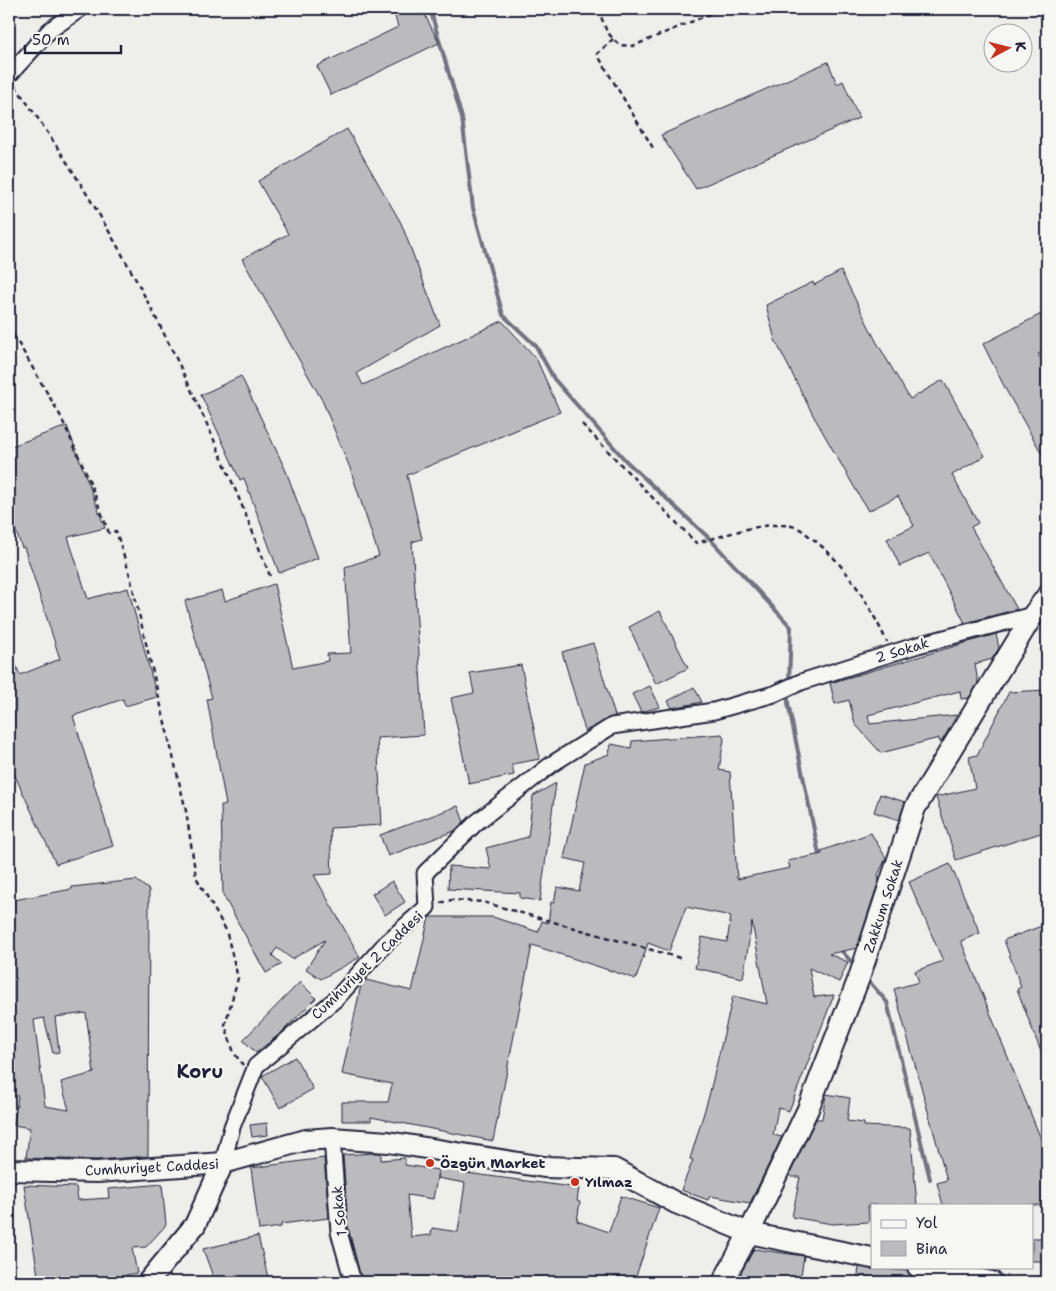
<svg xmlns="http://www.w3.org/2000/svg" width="1056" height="1291" viewBox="0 0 1056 1291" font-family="'Shantell Sans',sans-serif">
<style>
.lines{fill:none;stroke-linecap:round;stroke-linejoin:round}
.stream{stroke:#727281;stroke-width:4}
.building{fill:#bbbbbf;stroke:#22223b;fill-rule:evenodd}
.street-casing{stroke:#22223b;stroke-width:19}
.secondary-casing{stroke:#22223b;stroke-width:24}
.path{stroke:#22223b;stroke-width:2.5;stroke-dasharray:5 4;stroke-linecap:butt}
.street{stroke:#f6f6f2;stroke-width:15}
.secondary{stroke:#f6f6f2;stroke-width:20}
.poi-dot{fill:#c8321e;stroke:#f6f6f2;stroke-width:2}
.labels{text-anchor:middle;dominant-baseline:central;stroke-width:4.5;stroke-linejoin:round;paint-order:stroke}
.street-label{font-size:14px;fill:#22223b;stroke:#f6f6f2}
.poi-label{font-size:14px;font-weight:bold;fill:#22223b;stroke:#f6f6f2;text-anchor:start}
.district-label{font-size:19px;font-weight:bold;fill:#22223b;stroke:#f6f6f2}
</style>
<rect width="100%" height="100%" fill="#eeeeeb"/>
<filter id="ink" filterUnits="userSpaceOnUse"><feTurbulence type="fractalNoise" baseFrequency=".02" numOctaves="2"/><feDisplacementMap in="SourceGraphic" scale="10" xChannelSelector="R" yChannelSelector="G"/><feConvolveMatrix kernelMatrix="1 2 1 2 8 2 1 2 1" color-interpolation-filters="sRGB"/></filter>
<g filter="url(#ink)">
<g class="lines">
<g class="stream">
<path d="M430,9L462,118L473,208L503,315L536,346L554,379L626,461L710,539L791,627L789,683"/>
<path d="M788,692V703L820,859"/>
<path d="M840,949L855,966"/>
<path d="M867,979L887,1002L930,1179"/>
</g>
</g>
<g class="building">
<path d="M393,9H422L439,43L331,95L317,66L398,27Z"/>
<path d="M828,62L837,84L843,81L859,118L696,189L661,135Z"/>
<path d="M347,129L401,223L440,325L357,373L363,385L502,321L536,358L560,412L407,475L422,539L412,542L424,735L377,738L382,825L330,828L332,874L314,875L360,957L321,979L306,969L325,940L292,959L277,948L272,955L282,964L266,973L223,895L221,805H226L207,699L212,698L185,601L222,590L225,601L274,584L293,668L328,661L327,654L351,653L345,567L379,556L350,468L322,400L242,259L288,234L258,181Z"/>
<path d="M841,271L876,341L910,399L943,380L985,456L952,475L978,523L971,527L1017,609L965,623L929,553L900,566L887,539L914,526L898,496L868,511L813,415L775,340L766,305L813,282L814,285Z"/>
<path d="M1047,311V350L1038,354L1047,370V463L1006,390L983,344Z"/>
<path d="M241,376L286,471L318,558L279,573L244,478L240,480L201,395Z"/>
<path d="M67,426L105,528L68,537L88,599L128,588L157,697L125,706L123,699L73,716L113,846L56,864L9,763V649L20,675L60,659L24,547L22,548L9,512V447Z"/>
<path d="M660,611L688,668L656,684L629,627Z"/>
<path d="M996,634L999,648L992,659L975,664L978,683L969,698L961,699L960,691L868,715L870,724L957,715L942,741L939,742V738L881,753L855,724L849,700L835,704L830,683Z"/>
<path d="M593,643L615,716L585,731L562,652Z"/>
<path d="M521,665L540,759L512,764L514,775L469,784L451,698L474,693L470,673Z"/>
<path d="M650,686L660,707L641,712L632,694Z"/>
<path d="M694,687L702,702L672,708L668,701Z"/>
<path d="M1047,690V831L956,860L936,797L975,788L969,757L977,755L1009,692Z"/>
<path d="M722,734L724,739L719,770L730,772L737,879L790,868L788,861L822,854L821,851L871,833L886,858L878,875L879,880L857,948L829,954L848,962L839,982L809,968L814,997L834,995L789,1111L778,1108L773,1135L782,1137L750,1203L710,1196L708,1200L681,1190L693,1160L690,1159L709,1096L733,996L767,1004L752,922L743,978L695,968L702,937L727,942L731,916L686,907L669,951L648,943L636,979L532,945L493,1141L371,1117V1121H342V1102H388L392,1084L342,1074L361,985L366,980L412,991L429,917H493L538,932L542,921L548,923L551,902L554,903L557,887L579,891L585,863L564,858L585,763L609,754L611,744L631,748L632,741Z"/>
<path d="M556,783L540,901L520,898V893L448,889L449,866L491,869L486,848L528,837L533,796Z"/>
<path d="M880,794L905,802L899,820L874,812Z"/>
<path d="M458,806L464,822L454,831L388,856L380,835Z"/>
<path d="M950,864L980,933L961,941L1047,1154V1205H943L937,1183L947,1180L894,989L919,982L915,971L943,961L909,882Z"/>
<path d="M136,880L149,890L148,1156L97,1160L26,1158L30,1128L14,1125L18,1096L9,1095V901L72,889V887ZM86,1013L94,1073L61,1082L69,1110L45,1106L34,1020L44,1018L53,1053L59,1052L55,1017Z"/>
<path d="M392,881L405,902L385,915L372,894Z"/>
<path d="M1047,924V1065H1046L1017,989L1021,987L1004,940Z"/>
<path d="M300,982L316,998L281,1033L256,1053L243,1040Z"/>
<path d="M295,1057L313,1089L280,1108L262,1076Z"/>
<path d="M826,1094L850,1098L847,1121L864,1123V1126L910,1128L917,1205H868L869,1222L832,1224L792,1217L800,1177H791L790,1173L816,1119H822Z"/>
<path d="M267,1123L268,1135L252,1137L250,1125Z"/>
<path d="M374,1153H381V1160L405,1158V1165L438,1170L437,1178L438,1168L441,1166L466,1173L579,1188L577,1201L580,1202L577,1221L609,1232L621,1196L659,1208L634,1282L615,1276L614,1282H490L468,1279V1282H362L348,1227L343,1155ZM437,1178L465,1183L458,1232L432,1228L431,1235L411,1237L407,1195L433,1199Z"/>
<path d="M324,1158L329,1218L281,1224V1227L259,1230L251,1168Z"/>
<path d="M162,1184L166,1225L146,1247L132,1248L137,1273L126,1275L127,1282H39L24,1185L76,1187L78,1200L109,1198L108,1189Z"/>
<path d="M258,1236L269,1282H215L203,1249Z"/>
<rect x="1032" y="1238" width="15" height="23"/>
<path d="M754,1249L804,1256L800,1282H736Z"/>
<path d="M859,1267L907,1271L911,1276L919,1279V1282H857Z"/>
</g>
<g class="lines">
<g class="street-casing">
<g id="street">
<path d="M9,75L50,30L80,9"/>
<path d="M332,1138L339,1232L353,1282"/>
<path d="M223,1163L232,1127L256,1066L337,998L386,943L427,907L425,873L477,822L552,764L612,726L714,711L774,694L801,682L918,645L1033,615"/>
</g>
</g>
<g class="secondary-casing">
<g id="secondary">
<path d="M9,1170L97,1172L223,1163L306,1140L332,1138L388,1142L544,1167L614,1169L676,1203L749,1233L872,1258"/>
<path d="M918,1267L992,1282"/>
<path d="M148,1282L195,1225L223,1163"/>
<path d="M723,1282L749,1233L808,1109L859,978L915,808L1033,615L1047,596"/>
</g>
</g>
<g class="path">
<path d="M598,9L607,32L619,45L633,46L722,9"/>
<path d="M613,39L597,54L653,148"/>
<path d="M15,86C124,236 204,405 270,576"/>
<path d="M9,327L60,415L88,477L109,533L116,531L129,572L186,811L196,877L226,930L238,978L225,1025L234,1053L243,1065"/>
<path d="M582,424L696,543C726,536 765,519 796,527C801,529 805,533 809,536C845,562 868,602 887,642"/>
<path d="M440,903L452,900L483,902L680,958"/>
</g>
<use href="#street" class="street"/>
<use href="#secondary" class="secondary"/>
</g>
</g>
<g class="poi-dot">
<circle cx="430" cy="1163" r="5"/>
<circle cx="575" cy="1182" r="5"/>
</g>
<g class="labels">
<g class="street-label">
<text transform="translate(902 650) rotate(-17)">2 Sokak</text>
<text transform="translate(883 906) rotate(-72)">Zakkum Sokak</text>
<text transform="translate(367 965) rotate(-44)">Cumhuriyet 2 Caddesi</text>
<text transform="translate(152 1167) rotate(-3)">Cumhuriyet Caddesi</text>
<text transform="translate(339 1211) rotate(-96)">1 Sokak</text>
</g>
<g class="poi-label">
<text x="440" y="1163">Özgün Market</text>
<text x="585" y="1182">Yılmaz</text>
</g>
<g class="district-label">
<text x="200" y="1071">Koru</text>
</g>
</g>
<rect width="1056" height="1291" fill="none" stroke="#f6f6f2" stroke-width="30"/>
<rect x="15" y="15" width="1026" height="1261" fill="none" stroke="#22223b" stroke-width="2" filter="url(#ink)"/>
<rect x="871" y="1204" width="162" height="65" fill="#f6f6f2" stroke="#a1a1a9"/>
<rect x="881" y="1220" width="25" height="8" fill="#f6f6f2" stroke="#a1a1a9"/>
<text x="916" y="1228" font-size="15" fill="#22223b">Yol</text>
<rect x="881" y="1241" width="25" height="15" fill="#bbbbbf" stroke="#a1a1a9"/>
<text x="916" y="1254" font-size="15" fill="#22223b">Bina</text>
<g transform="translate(1008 48) rotate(83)"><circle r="24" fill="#f6f6f2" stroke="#a1a1a9"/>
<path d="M0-4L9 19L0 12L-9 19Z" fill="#c8321e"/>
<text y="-8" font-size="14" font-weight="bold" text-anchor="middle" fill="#22223b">K</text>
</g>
<path d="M25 45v8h96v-8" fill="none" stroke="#22223b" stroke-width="2.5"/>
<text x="32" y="45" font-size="15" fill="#22223b" stroke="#f6f6f2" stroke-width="4" paint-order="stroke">50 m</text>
</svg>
